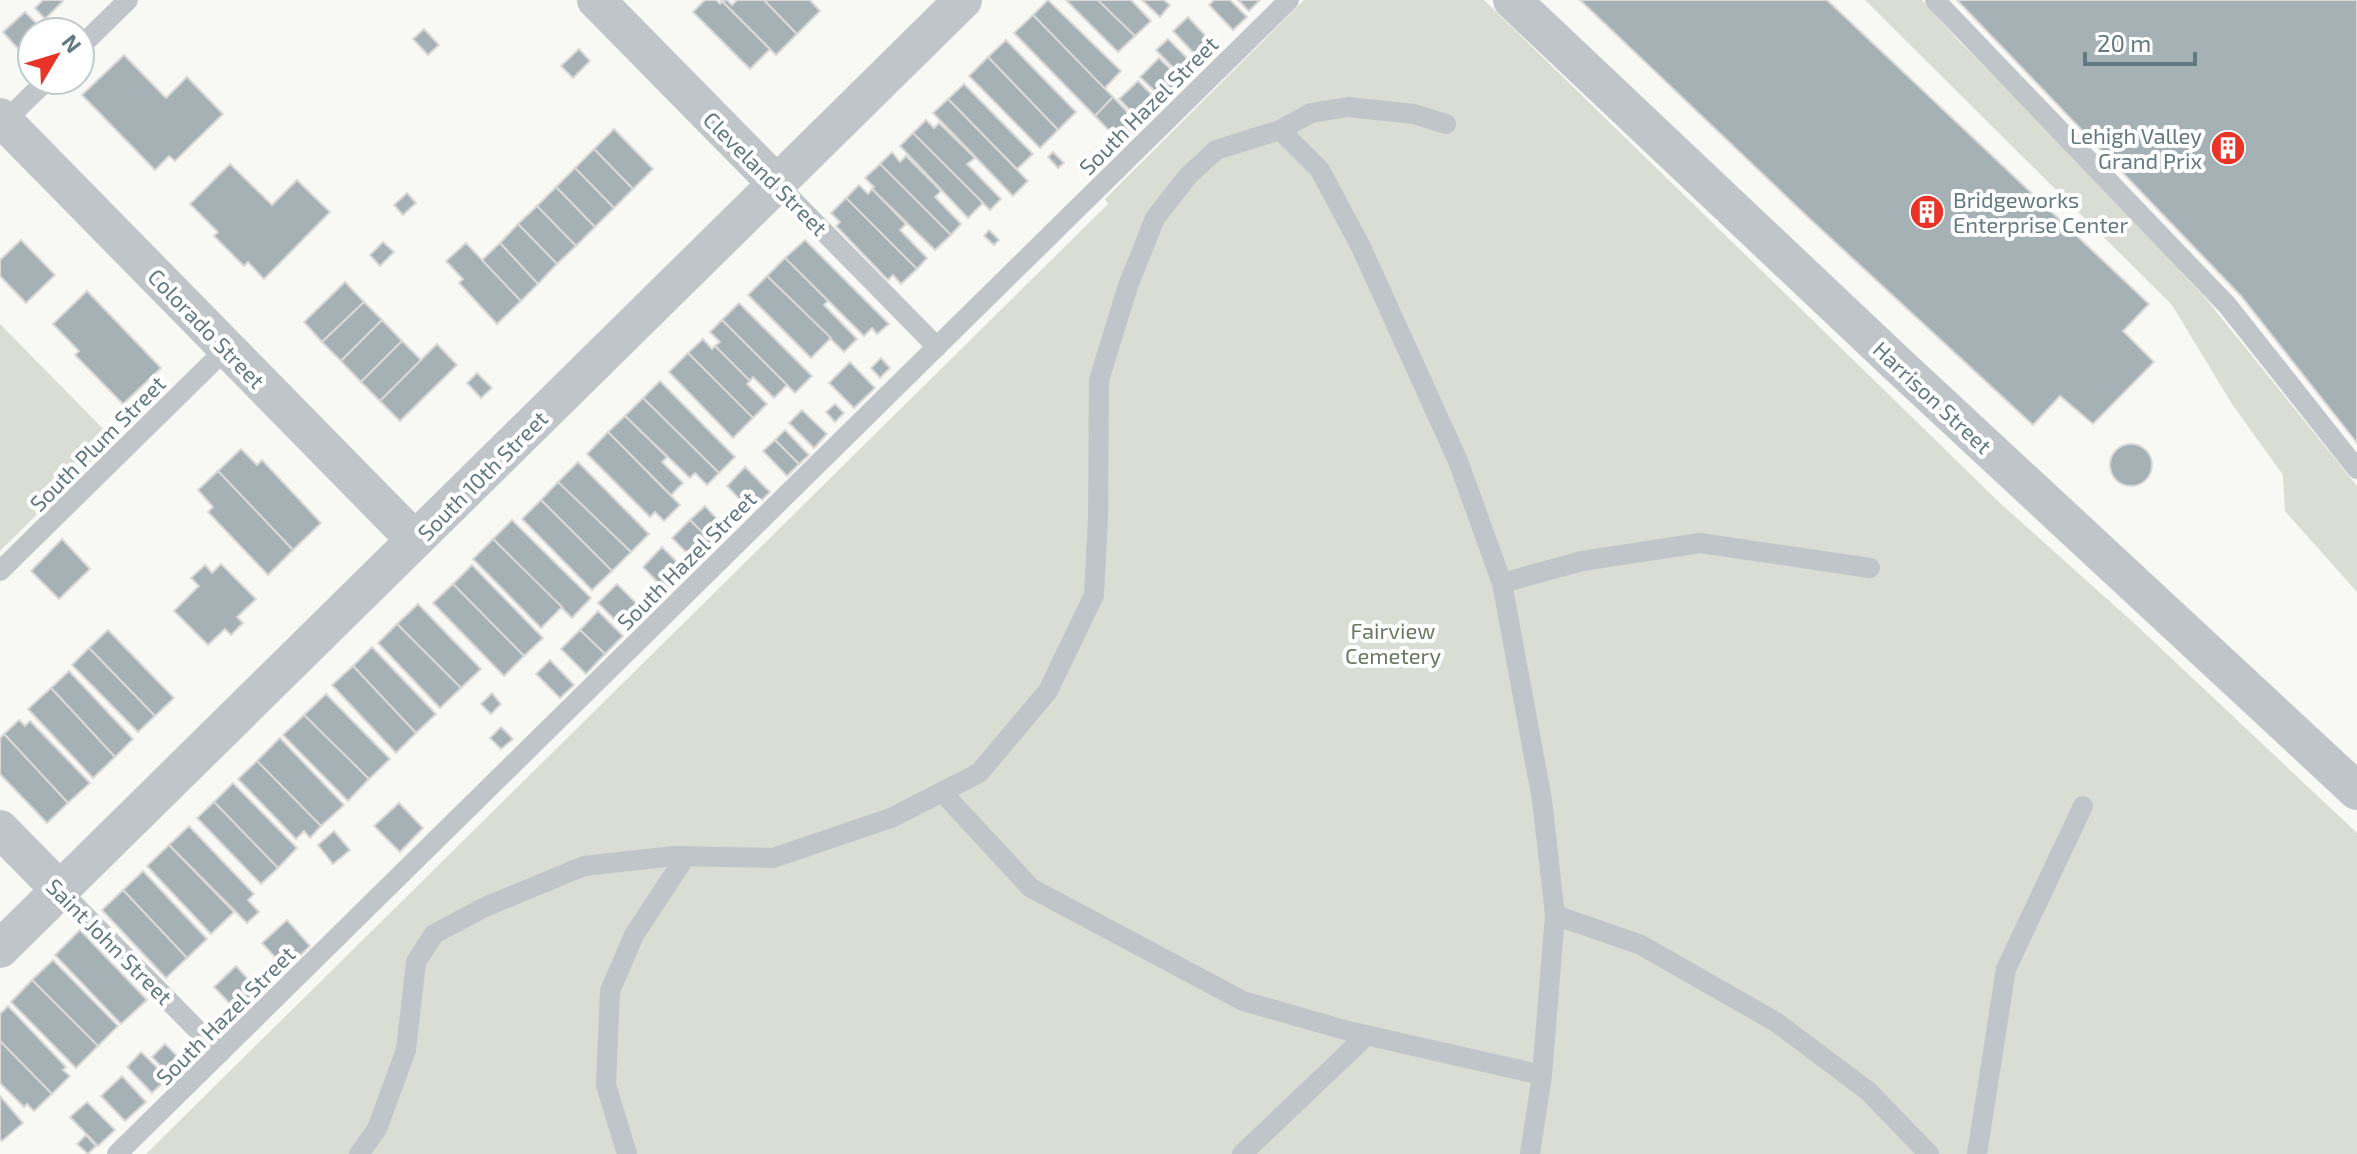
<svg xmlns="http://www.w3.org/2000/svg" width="2357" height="1154" viewBox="0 0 2357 1154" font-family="'Exo 2',sans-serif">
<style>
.green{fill:#d9ddd4}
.building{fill:#a5b1b5;stroke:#dad9d7;stroke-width:2}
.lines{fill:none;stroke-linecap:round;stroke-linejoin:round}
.lane{stroke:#bfc5c8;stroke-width:20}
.street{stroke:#bfc5c8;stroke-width:38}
.labels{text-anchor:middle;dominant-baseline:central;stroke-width:8;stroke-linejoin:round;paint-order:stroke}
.street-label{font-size:22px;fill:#627981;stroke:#fff}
.poi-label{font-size:22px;fill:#627981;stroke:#fff;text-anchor:end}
.park-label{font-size:22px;fill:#697961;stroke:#fff}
</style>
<rect width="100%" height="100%" fill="#f8f8f5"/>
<g class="green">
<path d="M1304,0H1484L2001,504L2135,624L2357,833V1154H146L1108,204L1105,199Z"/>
<path d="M1865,0H1922L1958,40L2082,164L2207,300L2357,486V592L2285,511L2283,475L2232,404L2172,305Z"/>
<path d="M0,324L113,439L0,551Z"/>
</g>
<g class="building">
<path d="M43,0H62L63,1L45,19L35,8Z"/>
<path d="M705,0H716L720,4L722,1L770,49L750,69L693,12Z"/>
<path d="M727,0L732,5L737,0H764L797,34L776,55L722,1Z"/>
<path d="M764,0H810L820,11L797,34Z"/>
<path d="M1048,0L1121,71L1104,89L1033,15Z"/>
<path d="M1066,0H1098L1135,36L1118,52Z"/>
<path d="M1098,0H1131L1151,21L1135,36Z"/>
<path d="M1142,0H1164L1170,5L1160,17Z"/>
<path d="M1214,0H1230L1247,17L1233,30L1209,5Z"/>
<path d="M1238,0H1260L1249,11Z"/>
<path d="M1580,0H1827L2149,304L2123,331L2154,362L2093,424L2060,396L2033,425L1810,219Z"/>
<path d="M1957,0H2357V443L2241,296Z"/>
<path d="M25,12L45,32H32V56L28,60L3,32Z"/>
<path d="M1033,15L1113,97L1095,116L1014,33Z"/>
<path d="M1188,17L1217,48L1202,62L1173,31Z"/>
<path d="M424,29L439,45L428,55L413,39Z"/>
<path d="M1168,39L1198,69L1186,81L1156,50Z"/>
<path d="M1006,40L1076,112L1058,130L988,57Z"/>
<path d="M579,49L590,61L573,78L561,66Z"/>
<path d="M124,55L166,98L187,77L223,114L175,161L169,156L155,170L82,95Z"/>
<path d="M988,57L1058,130L1040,148L969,76Z"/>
<path d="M1159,58L1184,82L1165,101L1140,77Z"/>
<path d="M1138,81L1162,105L1143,123L1119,99Z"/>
<path d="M964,84L1033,154L1017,169L948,99Z"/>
<path d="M1113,97L1141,126L1122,144L1095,116Z"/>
<path d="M948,99L1028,181L1013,196L933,113Z"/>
<path d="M926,120L934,128L939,123L975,158L967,164L1001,199L990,210L913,133Z"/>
<path d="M614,129L653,169L633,189L594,149Z"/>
<path d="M913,133L983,203L968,218L900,146Z"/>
<path d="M594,149L633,189L614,208L575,168Z"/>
<path d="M892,152L900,162L906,156L941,191L935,197L961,224L951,235L880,164Z"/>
<path d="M1053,152L1064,163L1058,168L1048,157Z"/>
<path d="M230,164L272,205L297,180L330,212L264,279L248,262L244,266L214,236L218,232L190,204Z"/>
<path d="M880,164L951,235L935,250L872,189L874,187L865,178Z"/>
<path d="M575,168L614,208L595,227L556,187Z"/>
<path d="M859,185L868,194L872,189L906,224L900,230L927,258L917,269L846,198Z"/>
<path d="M556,187L595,227L576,246L537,206Z"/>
<path d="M407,193L416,203L403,215L394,205Z"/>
<path d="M846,198L917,269L901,284L893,275L888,280L836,226L840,222L831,213Z"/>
<path d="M537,206L576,246L557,264L518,224Z"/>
<path d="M518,224L557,264L538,284L500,243Z"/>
<path d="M989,230L999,240L994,245L984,236Z"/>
<path d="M21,240L55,275L26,303L0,276V260Z"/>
<path d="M805,240L889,324L877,334L872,328L864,336L785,258Z"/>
<path d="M383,242L394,252L380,266L370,255Z"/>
<path d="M466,243L521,301L497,324L459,283L463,279L446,261Z"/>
<path d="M500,243L538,284L521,301L482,260Z"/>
<path d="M785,258L828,301L824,305L857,339L844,352L767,276Z"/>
<path d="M767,276L831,338L811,358L748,295Z"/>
<path d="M345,282L364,302L322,342L304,322Z"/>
<path d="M87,291L161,368L123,404L75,355L79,351L53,324Z"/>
<path d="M364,302L382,320L341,361L322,342Z"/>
<path d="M739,303L812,376L795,393L722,320Z"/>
<path d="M382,320L402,341L361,382L341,361Z"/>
<path d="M722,320L787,385L774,398L753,377L750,381L715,346L720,342L710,332Z"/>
<path d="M703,339L712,349L715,346L750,381L747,384L767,404L753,418L688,353Z"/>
<path d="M402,341L421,360L380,401L361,382Z"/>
<path d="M437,344L457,365L400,421L380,401Z"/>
<path d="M688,353L753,418L733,438L669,372Z"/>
<path d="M881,358L890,368L880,378L871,368Z"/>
<path d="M850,362L875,388L854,408L829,383Z"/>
<path d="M477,373L492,388L481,398L467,383Z"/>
<path d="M660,381L735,457L719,473L643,398Z"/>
<path d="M643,398L719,473L707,485L695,473L690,478L625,416Z"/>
<path d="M835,404L844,413L835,422L826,412Z"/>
<path d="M802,410L827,434L814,448L789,423Z"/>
<path d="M625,416L667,457L662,462L683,483L671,495L608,432Z"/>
<path d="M785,430L809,455L799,464L775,440Z"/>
<path d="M608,432L680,505L664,521L655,512L650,517L587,454Z"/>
<path d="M775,440L799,464L787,476L763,451Z"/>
<circle cx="2131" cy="465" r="21"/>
<path d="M241,449L257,465L262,460L321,523L293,550L218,471Z"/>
<path d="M578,462L649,534L631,552L558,482Z"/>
<path d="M745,467L770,492L751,511L727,486Z"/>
<path d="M218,471L293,550L268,575L208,512L213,507L198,490Z"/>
<path d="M558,482L631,552L612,571L541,500Z"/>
<path d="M541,500L612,571L592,590L522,519Z"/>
<path d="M705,506L729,532L715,545L690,520Z"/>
<path d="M512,520L591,598L572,618L493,539Z"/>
<path d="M690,520L715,545L697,563L672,538Z"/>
<path d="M62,539L90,569L59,599L31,571Z"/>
<path d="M493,539L562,607L541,628L473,559Z"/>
<path d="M662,547L687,572L667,592L643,567Z"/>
<path d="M221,564L256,599L237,617L243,623L231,635L225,629L208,645L174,611L199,586L191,578L205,565L212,573Z"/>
<path d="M472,565L543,638L524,656L453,584Z"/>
<path d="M453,584L524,656L504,676L433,603Z"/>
<path d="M617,584L646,613L627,632L598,603Z"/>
<path d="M418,604L481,669L461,688L397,624Z"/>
<path d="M598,611L623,636L605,654L580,630Z"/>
<path d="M397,624L461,688L440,708L378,643Z"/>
<path d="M108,630L174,698L155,716L89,648Z"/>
<path d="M580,630L605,654L586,674L561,649Z"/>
<path d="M372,647L436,714L416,733L353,666Z"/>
<path d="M89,648L155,716L138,732L72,665Z"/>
<path d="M550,660L574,685L560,698L536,674Z"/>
<path d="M353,666L416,733L396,753L332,685Z"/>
<path d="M69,671L133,739L115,757L51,688Z"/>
<path d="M51,688L115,757L93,778L28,709Z"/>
<path d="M492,693L501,704L491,714L481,704Z"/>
<path d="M326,694L390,759L369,779L304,715Z"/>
<path d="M304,715L369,779L348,801L283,735Z"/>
<path d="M19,720L25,726L30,721L90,783L68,803L4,734Z"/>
<path d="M501,727L513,739L501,749L490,738Z"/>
<path d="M4,734L68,803L47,823L0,774V738Z"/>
<path d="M280,738L344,805L321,826L257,761Z"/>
<path d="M257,761L321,826L310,838L304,831L296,839L238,779Z"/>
<path d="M233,783L297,848L278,868L214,802Z"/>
<path d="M214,802L278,868L261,884L197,818Z"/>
<path d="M399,803L423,828L400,852L374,826Z"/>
<path d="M189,826L254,894L248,900L259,912L247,923L169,845Z"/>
<path d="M334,831L350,850L333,864L318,845Z"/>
<path d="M169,845L234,912L211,934L147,866Z"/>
<path d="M143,871L207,939L187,958L123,890Z"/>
<path d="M123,890L187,958L166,978L102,910Z"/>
<path d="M287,920L310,946L286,969L262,943Z"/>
<path d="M80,930L147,1000L121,1024L55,955Z"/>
<path d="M53,960L118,1026L98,1046L32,980Z"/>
<path d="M236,966L259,991L237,1011L214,987Z"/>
<path d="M32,980L98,1046L76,1068L11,1002Z"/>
<path d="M8,1006L66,1067L63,1070L70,1076L52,1094L0,1041V1014Z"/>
<path d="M0,1041L52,1094L34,1111L27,1104L24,1107L0,1083Z"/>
<path d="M165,1044L186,1065L173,1078L152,1057Z"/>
<path d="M141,1052L168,1078L152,1093L127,1067Z"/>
<path d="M122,1076L146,1102L125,1121L101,1096Z"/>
<path d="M0,1096L23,1123L2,1141L0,1139Z"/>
<path d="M87,1102L115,1130L98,1146L70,1117Z"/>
<path d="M86,1135L96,1146L88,1154L77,1144Z"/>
</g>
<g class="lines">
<g class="lane">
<path d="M1935,0L2227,305L2357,469"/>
<path d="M80,47L128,0"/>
<path d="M5,121L47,80"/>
<path d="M1280,130L1320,170L1361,247L1458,461L1502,583L1542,800L1555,915L1542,1075L1530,1154"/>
<path d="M777,184L937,347"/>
<path d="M0,571L227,348"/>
<path d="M1502,583L1582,561L1700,543L1870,568"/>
<path d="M942,792L1031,888L1243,1001L1348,1031L1542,1075"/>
<path d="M60,890L220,1053"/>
<path d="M1555,915L1641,945L1776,1022L1868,1091L1929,1154"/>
<path d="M117,1154L1289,0"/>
<path d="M359,1154L377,1129L406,1050L416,962L434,934L485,907L584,866L674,856L773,858L891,818L979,773L1048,691L1094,595L1098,518L1099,380L1128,286L1155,218L1188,176L1216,150L1280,130L1311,113L1348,107L1414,114L1446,124"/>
<path d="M627,1154L606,1085L610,991L634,935L686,856"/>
<path d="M1242,1154L1366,1036"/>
<path d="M1977,1154L2006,969L2083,806"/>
</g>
<g class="street">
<path d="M596,0L777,184"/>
<path d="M1512,0L1895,362L2357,791"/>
<path d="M0,117L415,540"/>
<path d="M0,829L60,890"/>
<path d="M0,949L963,0"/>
</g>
</g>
<defs>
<g id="building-disc" transform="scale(1.8)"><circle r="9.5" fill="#e83326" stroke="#fff"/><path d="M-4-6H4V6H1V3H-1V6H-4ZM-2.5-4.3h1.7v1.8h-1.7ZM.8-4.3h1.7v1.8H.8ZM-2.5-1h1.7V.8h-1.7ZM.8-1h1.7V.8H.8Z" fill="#fff"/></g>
</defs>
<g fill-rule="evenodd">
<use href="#building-disc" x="2228" y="148"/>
<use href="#building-disc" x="1927" y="212"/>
</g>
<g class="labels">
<g class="street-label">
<text transform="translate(1148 105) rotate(-45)">South Hazel Street</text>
<text transform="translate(766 173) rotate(45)">Cleveland Street</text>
<text transform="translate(207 328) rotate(46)">Colorado Street</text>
<text transform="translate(1933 397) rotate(43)">Harrison Street</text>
<text transform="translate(97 443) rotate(-45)">South Plum Street</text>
<text transform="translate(482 475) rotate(-45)">South 10th Street</text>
<text transform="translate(686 560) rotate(-45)">South Hazel Street</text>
<text transform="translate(110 941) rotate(45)">Saint John Street</text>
<text transform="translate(225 1015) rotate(-45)">South Hazel Street</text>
</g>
<g class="poi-label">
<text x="2202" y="135">Lehigh Valley<tspan x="2202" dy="25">Grand Prix</tspan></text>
<text x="1953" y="199" text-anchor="start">Bridgeworks<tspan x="1953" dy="25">Enterprise Center</tspan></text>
</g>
<g class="park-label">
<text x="1393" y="630">Fairview<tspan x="1393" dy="25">Cemetery</tspan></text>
</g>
</g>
<g transform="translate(56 56) rotate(52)"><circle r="38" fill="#ffffff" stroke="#c0c9cd" stroke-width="2"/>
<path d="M0-6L14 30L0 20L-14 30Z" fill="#e83326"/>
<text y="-12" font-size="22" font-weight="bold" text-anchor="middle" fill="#627981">N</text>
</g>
<path d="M2085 52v12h110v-12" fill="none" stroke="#627981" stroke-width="4"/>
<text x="2097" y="52" font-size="24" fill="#627981" stroke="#ffffff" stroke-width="6" paint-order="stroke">20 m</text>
</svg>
